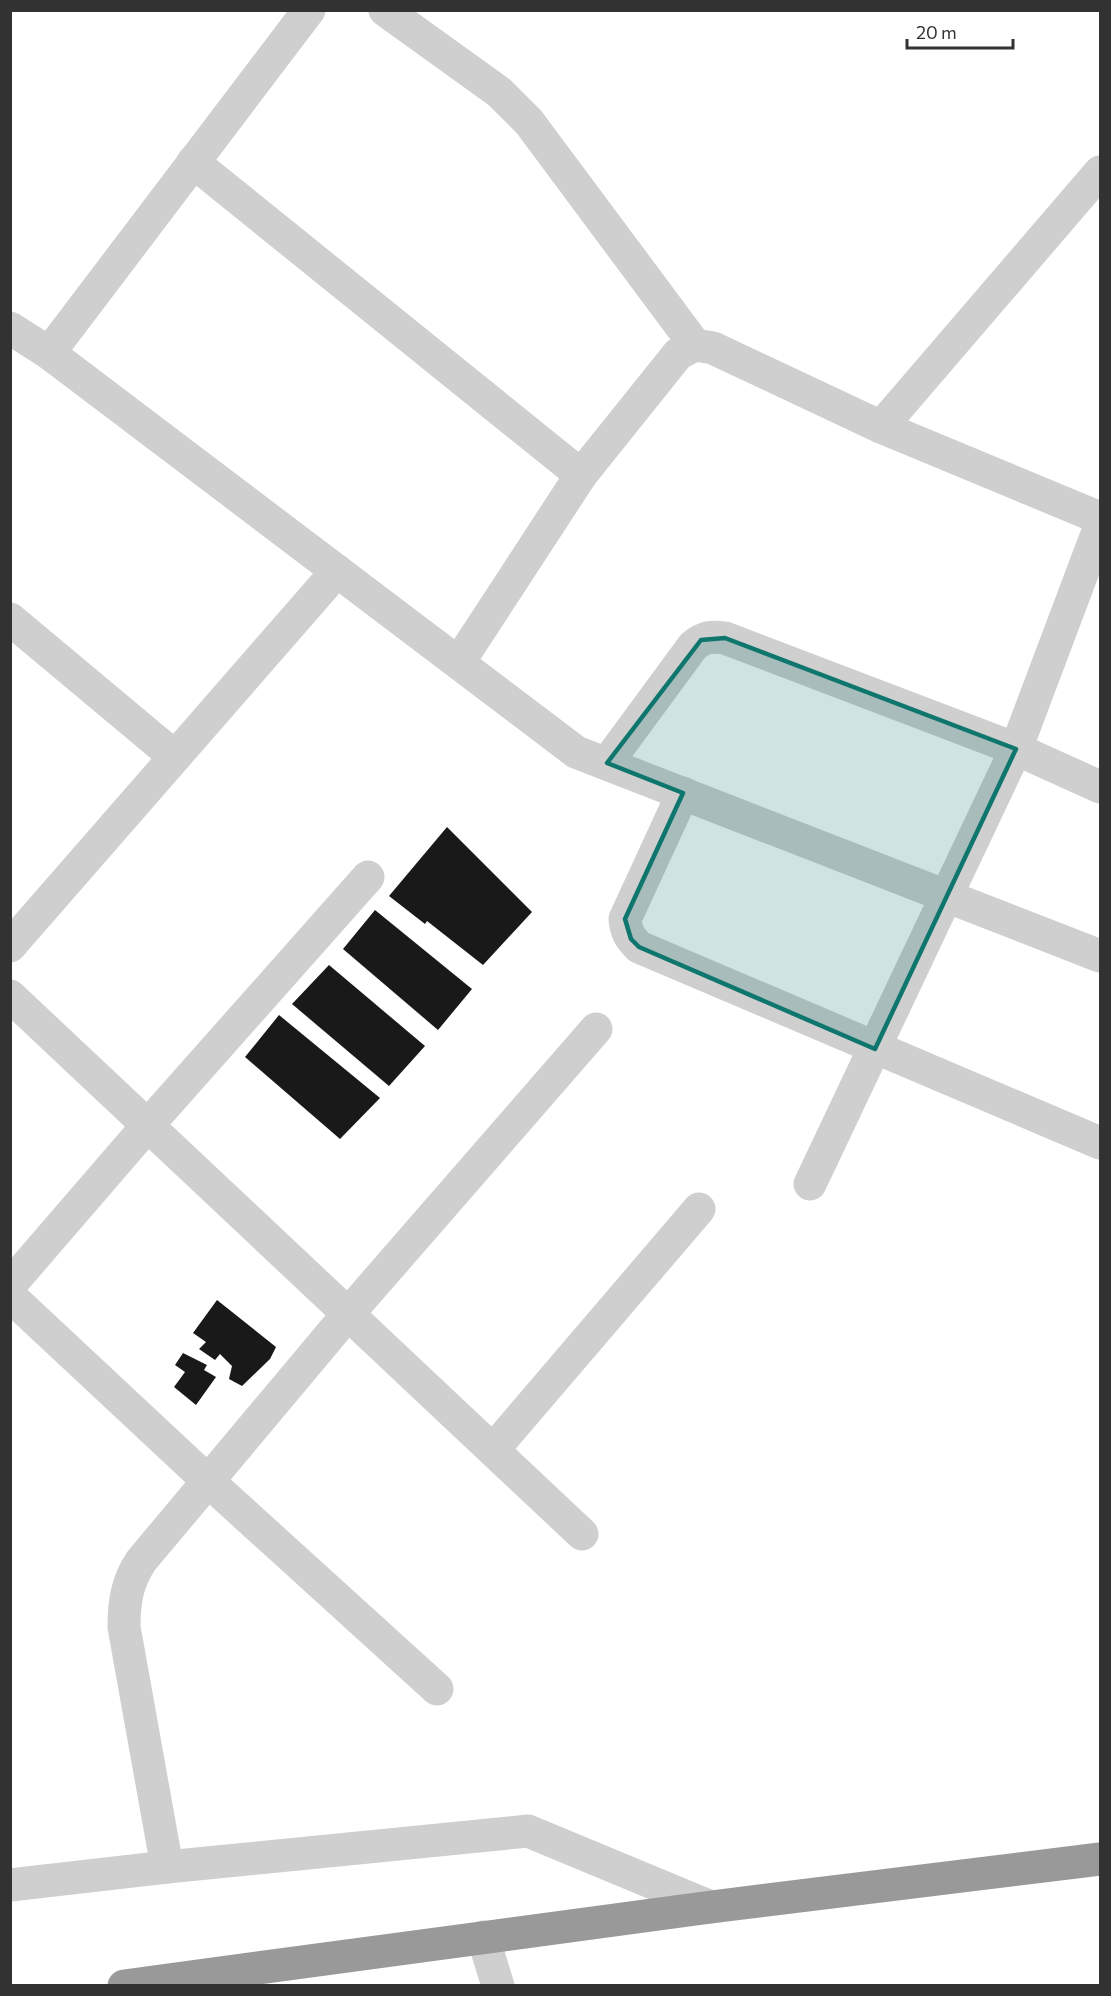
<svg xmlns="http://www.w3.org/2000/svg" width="1111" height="1996" font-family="Commissioner,sans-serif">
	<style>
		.building { fill: #191919 }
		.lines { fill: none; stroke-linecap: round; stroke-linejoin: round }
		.minor { stroke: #cfcfcf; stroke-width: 33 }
		.highway { stroke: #999; stroke-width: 33 }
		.marked { fill: #0f766e; fill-opacity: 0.2; stroke: #0f766e; stroke-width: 4.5; stroke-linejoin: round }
	</style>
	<rect width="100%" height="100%" fill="#fff"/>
	<g class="building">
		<polygon points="447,827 532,912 483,965 427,921 425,924 389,896"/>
		<polygon points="375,910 472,989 438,1030 343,949"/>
		<polygon points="329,965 425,1046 389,1086 292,1004"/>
		<polygon points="279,1015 380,1098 340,1139 245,1057"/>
		<polygon points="217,1300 276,1347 270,1359 242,1386 229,1379 232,1366 220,1354 215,1360 199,1349 206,1342 193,1333"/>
		<polygon points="183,1353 207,1365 204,1370 216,1377 196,1405 174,1387 185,1372 175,1365"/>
	</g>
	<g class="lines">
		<g class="minor">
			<polyline points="385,10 499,92 529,122 695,345"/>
			<polyline points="193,162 581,475"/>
			<polyline points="10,328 49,353 576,752 1100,956"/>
			<polyline points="49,353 309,10"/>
			<polyline points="881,427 1100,172"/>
			<polyline points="10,619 175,757"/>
			<polyline points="459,662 581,475 678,354 695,345 713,348 881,427 1100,518"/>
			<path d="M 607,763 L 693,646 C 704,637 711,636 725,638 L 1016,749 L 1100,787"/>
			<path d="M 683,793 L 625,919 C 626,932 630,938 639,947 L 1100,1143"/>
			<polyline points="10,946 337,571"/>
			<polyline points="10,996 582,1534"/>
			<polyline points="810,1184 1016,749 1100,526"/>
			<polyline points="10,1285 148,1125 368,877"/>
			<polyline points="10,1296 208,1481 437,1689"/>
			<polyline points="493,1450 699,1209"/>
			<path d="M 167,1867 L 124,1627 C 124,1602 127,1582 141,1561 L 348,1314 L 596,1029"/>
			<polyline points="10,1885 167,1867 528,1831 711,1907"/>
			<polyline points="483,1937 498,1986"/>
		</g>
		<polyline class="highway" points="124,1986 711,1907 1100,1859"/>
	</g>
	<path class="marked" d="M 725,638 L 1016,749 L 875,1049 L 639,947 L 631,939 L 625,919 L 683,793 L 607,763 L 701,640 Z"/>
	<rect width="1111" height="1996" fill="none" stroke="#323232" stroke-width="24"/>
	<path d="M907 39v9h106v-9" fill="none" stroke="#323232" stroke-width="3"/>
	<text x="916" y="39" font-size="18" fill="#323232" stroke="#ffffff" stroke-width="4.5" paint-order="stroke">20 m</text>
</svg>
